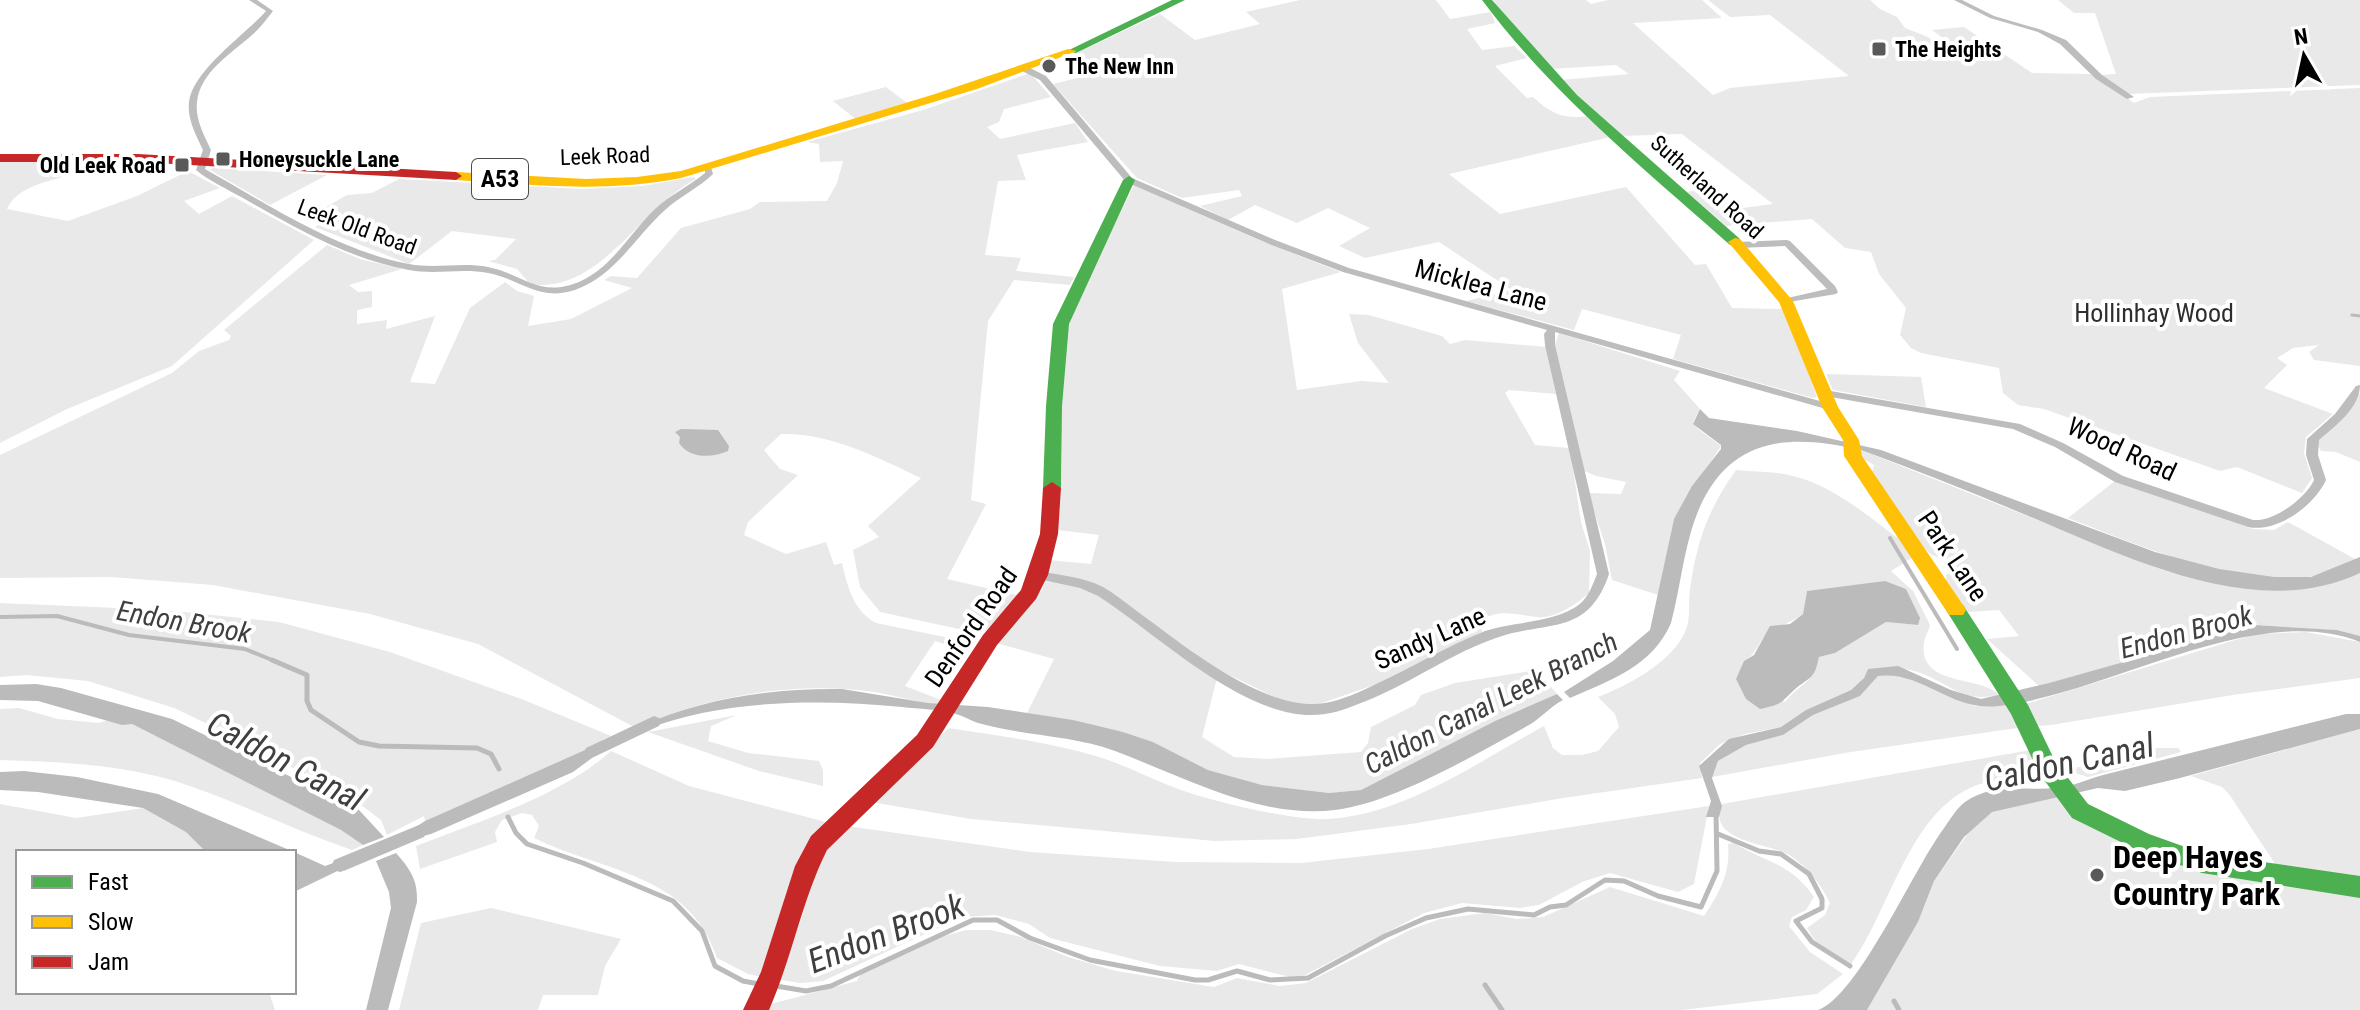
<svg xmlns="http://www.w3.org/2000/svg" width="2360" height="1010" font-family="'Roboto Condensed',sans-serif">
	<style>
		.green { fill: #e9e9e9; fill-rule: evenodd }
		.water { fill: #bbb }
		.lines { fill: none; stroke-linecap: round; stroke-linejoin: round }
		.stream-far2 { stroke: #bbb; stroke-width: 3 }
		.stream-far1 { stroke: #bbb; stroke-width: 4 }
		.stream { stroke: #bbb; stroke-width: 5 }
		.canal { fill: #bbb; fill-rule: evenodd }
		.street { fill: #bdbdbd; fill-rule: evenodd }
		.fast { fill: #4caf50; fill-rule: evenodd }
		.slow { fill: #ffc107; fill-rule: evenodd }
		.jam { fill: #c62828; fill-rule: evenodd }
		.poi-dot { fill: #595959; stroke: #fff; stroke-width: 3 }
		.labels { text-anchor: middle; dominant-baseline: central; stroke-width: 8; stroke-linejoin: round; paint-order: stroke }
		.far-poi-label { font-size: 22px; font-weight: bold; fill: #000; stroke: #fff; text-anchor: start }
		.far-street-label { font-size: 22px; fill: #000; stroke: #fff }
		.shield { fill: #fff; stroke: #4c4c4c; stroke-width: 2 }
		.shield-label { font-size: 24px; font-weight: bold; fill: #000 }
		.street-label { font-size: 26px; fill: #000; stroke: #fff }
		.park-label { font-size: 26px; fill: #2e2e2e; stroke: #fff }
		.water-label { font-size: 28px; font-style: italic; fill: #3f3f3f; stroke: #fff }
		.near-poi-label { font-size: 32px; font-weight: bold; fill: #000; stroke: #fff; text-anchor: start }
		.near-water-label { font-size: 34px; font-style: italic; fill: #3f3f3f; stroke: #fff }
	</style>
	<rect width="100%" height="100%" fill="#fff"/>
	<g class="green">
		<path d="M 1300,0 L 1436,0 L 1450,19 L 1491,12 L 1495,23 L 1467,29 L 1482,50 L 1514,46 L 1527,58 L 1495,66 L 1527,98 L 1533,97 C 1550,113 1564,120 1588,116 L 1611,137 L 1449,174 L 1500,214 L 1626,187 L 1695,265 L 1706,264 L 1732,308 L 1785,309 L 1817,397 L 1813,398 L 1673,359 L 1681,335 L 1582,309 L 1574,330 L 1466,301 L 1512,290 L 1439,242 L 1365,258 L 1339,246 L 1370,228 L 1328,208 L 1297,223 L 1255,205 L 1228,220 L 1200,206 L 1242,196 L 1239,190 L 1182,198 L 1137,178 L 1053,84 L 1085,76 L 1079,61 L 1070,56 L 1160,14 L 1195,40 L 1260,24 L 1246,12 Z"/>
		<polygon points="1493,0 1586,0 1591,4 1608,0 1702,0 1722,18 1633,23 1713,95 1730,88 1849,76 1770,15 1730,17 1708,0 1870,0 1880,9 1897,17 1905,28 1928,37 1939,46 1951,44 1932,30 1964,27 2032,73 2093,74 2134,103 2150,97 2360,88 2360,366 2314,360 2309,352 2319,345 2293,348 2277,358 2287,365 2264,388 2333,414 2306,437 2304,453 2312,478 2302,493 2237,467 2220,471 2044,409 2018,405 2003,393 1999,368 1921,353 1911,348 1900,335 1906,308 1879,274 1871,252 1845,248 1812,219 1726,226 1687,192 1710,188 1735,209 1773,204 1682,134 1620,136 1561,80 1629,74 1616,65 1550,69 1512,27"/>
		<polygon points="2058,0 2360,0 2360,85 2128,94 2100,75 2116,74 2095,13 2074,13"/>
		<path d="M 1030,73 L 1051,97 L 1004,109 L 999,122 L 987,127 L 1000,139 L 1075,123 L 1088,142 L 1017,155 L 1026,180 L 998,181 L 985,255 L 1021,258 L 1016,271 L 1074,277 L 1070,285 L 1014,280 L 988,321 L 971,500 L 986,504 L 947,579 L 1021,596 L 982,634 L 880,612 L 860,587 L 853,550 L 879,537 L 868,526 L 921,478 C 876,457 831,433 781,434 L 764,450 L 780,469 L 798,475 L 748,522 L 744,535 L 786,554 L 826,542 L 834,565 L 842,563 C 848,588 853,610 876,623 L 974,643 L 969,652 L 935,641 L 905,686 L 941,700 L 939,705 C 915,702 891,694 867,691 C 791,682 708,696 639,727 L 632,726 L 478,644 L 370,614 L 213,585 L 111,577 L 0,578 L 0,455 L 172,373 L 199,351 L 229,340 L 231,336 L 224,330 L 327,245 L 360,259 L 402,269 L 349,285 L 358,292 L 372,291 L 372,307 L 357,310 L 357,324 L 387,320 L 386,329 L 435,316 L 410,382 L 435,384 L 470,308 L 505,282 L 517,291 L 534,296 L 528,326 L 571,319 L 632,288 L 604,280 L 611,276 L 637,278 L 681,228 L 750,209 L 760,202 L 827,201 L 837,183 L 843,161 L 820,162 L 819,144 L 807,142 L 923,110 Z"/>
		<polygon points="886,87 911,106 857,120 833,101"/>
		<path d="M 98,161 C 74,182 21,177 7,209 L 68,221 L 137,196 L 188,171 L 220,188 L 184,201 L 199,214 L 232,196 L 314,240 L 172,366 L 67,409 L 0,443 L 0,162 Z"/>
		<polygon points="213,168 327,175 270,205 210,170"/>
		<path d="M 693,177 L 696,179 C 640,208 599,295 530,284 L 517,269 L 488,261 L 495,260 L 516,239 L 452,231 L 409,264 L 315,227 L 329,219 L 319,211 L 347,195 L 372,193 L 399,179 L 582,189 L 643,186 Z"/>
		<path d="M 1134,185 L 1261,241 L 1341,272 L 1282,289 L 1297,390 L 1361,381 L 1389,383 L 1358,343 L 1349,314 L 1369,315 L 1442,336 L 1450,344 L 1465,340 L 1547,347 L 1556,394 L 1509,390 L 1505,393 L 1535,445 L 1570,448 L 1581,522 L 1590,551 L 1589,593 C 1576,604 1556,619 1537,617 C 1515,615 1502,608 1481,620 L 1482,632 L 1377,684 L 1316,705 L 1287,703 L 1217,669 L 1132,609 L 1048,575 L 1048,560 L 1091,564 L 1099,535 L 1057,530 C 1069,457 1052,381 1073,308 Z"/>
		<polygon points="1559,333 1680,371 1674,380 1700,409 1693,422 1698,429 1721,446 1674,519 1658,595 1612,580 1605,544 1588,493 1621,494 1626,482 1596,476 1582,470 1554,348"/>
		<polygon points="1826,374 1921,377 1926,407 1833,390"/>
		<polygon points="2360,393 2360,462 2336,452 2321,451 2316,441 2342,418"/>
		<path d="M 1861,450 L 2163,570 C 2226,588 2298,602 2360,573 L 2360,636 L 2337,630 L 2255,625 L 2039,686 L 1987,639 L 2019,636 L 1999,610 L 1968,612 L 1946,583 L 1946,575 L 1955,570 L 1952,562 L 1932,555 L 1925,549 L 1869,471 L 1873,470 L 1874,465 L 1860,457 Z"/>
		<path d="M 1736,470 C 1755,472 1775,471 1793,476 C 1831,485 1866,514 1896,537 L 1903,537 L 1912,558 L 1891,571 L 1913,591 L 1930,625 C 1929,631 1925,636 1924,642 C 1917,688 1982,675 1999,695 C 1960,704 1947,680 1914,671 C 1900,667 1882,670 1868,669 L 1864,678 L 1851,690 L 1806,710 L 1781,727 L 1745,734 L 1720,744 L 1700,763 L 1702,778 L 1563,798 L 1411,824 L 1297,839 L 1215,841 L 971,819 L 871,802 L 949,728 C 999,736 1050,742 1099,757 C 1128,766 1155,781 1184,791 C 1215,802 1295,821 1327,819 C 1402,816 1480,761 1544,726 L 1553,748 L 1562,755 L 1582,755 L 1598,751 L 1619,727 L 1615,714 L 1598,697 C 1627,686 1671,663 1685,632 C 1691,621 1688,602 1690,589 C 1697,541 1708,509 1736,470 ZM 1844,588 L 1918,625 L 1886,622 L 1835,653 L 1819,657 C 1814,684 1800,683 1785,702 L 1744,661 C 1756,654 1756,647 1764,637 C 1769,631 1794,621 1803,614 L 1807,591 Z"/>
		<path d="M 2115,481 L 2253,529 L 2274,530 L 2288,522 L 2355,559 C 2342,565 2328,573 2314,576 C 2242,590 2135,544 2068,518 Z"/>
		<polygon points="1045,581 1082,588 1099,596 1217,678 1202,737 1234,757 1268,759 1361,752 1368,743 1371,727 1415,705 1421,695 1455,683 1537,670 1557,694 1495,721 1361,790 1329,793 1262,785 1208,770 1153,742 1123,732 1027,713 1054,659 996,643 1042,590"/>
		<polygon points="0,603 164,610 279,622 390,652 524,700 611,736 602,740 603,742 425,821 424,816 387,835 381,820 357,802 241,740 174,708 88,681 27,675 0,677"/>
		<polygon points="2306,632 2360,642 2360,678 2233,695 2051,725 2036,726 2022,705 2235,640 2258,634"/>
		<polygon points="1902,674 1975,706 2011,704 2024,727 1851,752 1712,777 1718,761 1746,745 1783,735 1813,715 1860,696 1878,676"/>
		<path d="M 19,708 L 58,719 L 99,723 L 110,719 L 132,724 L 341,830 L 363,845 L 352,850 C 292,830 235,800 175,781 C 117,764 60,762 0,760 L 0,709 Z"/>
		<polygon points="737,715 711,726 708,741 748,753 819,761 823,770 823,786 759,771 648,732"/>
		<polygon points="2360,729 2360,1010 1867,1010 1918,922 1934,881 1974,825 1992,812 2061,795 2203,866 2279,870 2229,794 2222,787 2191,776"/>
		<polygon points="2152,748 2178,748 2181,752 2088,777 2065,770 2132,756"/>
		<path d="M 2031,750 L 2032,760 L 2026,765 L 2033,774 L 2041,774 L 2049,783 C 2033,782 2015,778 2000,780 C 1913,788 1894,906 1851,964 L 1817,944 L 1807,928 L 1825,915 L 1830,903 C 1820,883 1809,869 1791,856 C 1772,843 1705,843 1722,804 Z"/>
		<path d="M 611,751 L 689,786 L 830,823 L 766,978 L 748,974 L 717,958 C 689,873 603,872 534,838 L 539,826 L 532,815 L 522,813 L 502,820 L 495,832 L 497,842 L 420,869 L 416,846 C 480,821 561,796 611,751 Z"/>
		<polygon points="0,804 76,818 143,808 187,832 206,852 18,852 18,992 269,992 275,1010 0,1010"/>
		<polygon points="1709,806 1694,884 1678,892 1610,873 1582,882 1539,905 1520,908 1462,903 1424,913 1305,975 1290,977 1239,964 1217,971 1160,966 1050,938 1029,924 995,915 962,917 823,981 800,983 777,979 802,917 813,873 826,847 847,826 1030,852 1175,862 1301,863 1428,849"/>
		<path d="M 1734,843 C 1766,863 1790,862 1814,897 L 1806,910 L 1792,917 L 1789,926 L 1810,952 L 1843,974 L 1817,994 L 1682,1010 L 768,1010 L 771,1004 L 857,981 L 860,975 L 874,966 L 937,938 L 966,930 L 990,930 L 1021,937 L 1068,957 L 1116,971 L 1214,987 L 1237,978 L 1280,986 L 1306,983 L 1412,929 L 1440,919 L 1485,913 L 1517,919 L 1543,917 L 1610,887 L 1704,916 C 1719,894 1731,872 1728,844 Z"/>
		<polygon points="491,908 621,939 605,966 598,995 543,995 538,1010 399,1010 421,923"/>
	</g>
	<g class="water">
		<path d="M 1700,409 L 1709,418 L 1797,431 L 1881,450 L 2155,552 L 2219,569 L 2274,577 L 2311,577 L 2360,557 L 2360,573 C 2255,623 2123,555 2026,515 C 1971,492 1916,470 1861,450 C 1792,434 1731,435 1699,509 C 1684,544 1681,586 1671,623 C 1652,667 1610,680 1570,698 L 1564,692 L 1613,661 L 1650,630 L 1674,519 L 1692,486 L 1721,449 L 1721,445 L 1693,424 Z"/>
		<path d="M 681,429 L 718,430 L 729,446 L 728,451 C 712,458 690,459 679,443 L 680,437 L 675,432 Z"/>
		<path d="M 1885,581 L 1906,589 L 1920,618 L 1918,625 L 1886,622 L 1835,653 L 1819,657 C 1814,682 1809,676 1793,691 C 1779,705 1780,704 1760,709 L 1746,699 L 1736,679 L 1744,661 L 1754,655 L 1770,626 L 1790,624 L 1803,614 L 1807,591 Z"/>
		<path d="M 2255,625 L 2337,630 L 2360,636 L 2360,642 C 2255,600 2108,694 1999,706 C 1951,712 1922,670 1878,676 L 1860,696 L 1813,715 L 1783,735 L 1746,745 L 1718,761 L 1712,778 L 1722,806 L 1719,817 L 1706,817 L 1711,801 L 1699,766 L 1729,739 L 1781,727 L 1806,710 L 1851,690 L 1864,678 L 1868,669 L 1898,666 L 1951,690 L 1981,699 L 2049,683 Z"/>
		<polygon points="36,684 61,688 172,719 359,810 384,837 363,845 341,830 132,724 122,725 38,701 0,700 0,685"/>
		<path d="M 842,689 L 928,703 L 988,707 L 1073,720 L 1123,732 L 1153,742 L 1208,770 L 1262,785 L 1329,793 L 1361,790 L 1495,721 L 1557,694 L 1563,700 C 1551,706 1541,718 1529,725 C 1476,754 1394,803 1335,810 C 1259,819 1184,777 1115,751 C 1072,735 1023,736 978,723 C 971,721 964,716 956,714 C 939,709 919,709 902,707 C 820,699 722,699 644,730 L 639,727 C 702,698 773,688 842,689 Z"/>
		<path d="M 2346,714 L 2360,714 L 2360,729 L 2180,778 L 2125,791 L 2098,788 L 1992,812 L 1964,837 L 1934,881 L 1918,922 L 1867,1010 L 1818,1010 C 1857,997 1914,869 1942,831 C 1949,821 1956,809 1965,802 C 1993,782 2026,791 2055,788 C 2073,787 2089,778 2107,774 Z"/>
		<polygon points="603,742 607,747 573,772 431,834 407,840 405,834 425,821"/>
		<polygon points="24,771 77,777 158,794 294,852 206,852 186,832 143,808 38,792 0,790 0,772"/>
		<polygon points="294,852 325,866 353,856 354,863 294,892"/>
		<path d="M 396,853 C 410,869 418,880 417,902 L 388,1010 L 366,1010 L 391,908 L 389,892 L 376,861 Z"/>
	</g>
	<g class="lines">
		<polyline class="stream-far2" points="2352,315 2360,316"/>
		<g class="stream-far1">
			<polyline points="1890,538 1957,649"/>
			<polyline points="0,617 57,616 129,635 245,649 277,662"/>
		</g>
		<g class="stream">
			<polyline points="272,660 307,675 307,701 311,710 359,742 379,746 477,748 491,754 499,769"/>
			<polyline points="508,817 516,833 527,844 583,863 673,901 702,931 715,966 743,981 759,984"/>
			<polyline points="1718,834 1759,851 1781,854 1809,874 1822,899 1822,908 1796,921 1812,942 1850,966"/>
			<polyline points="1485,985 1502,1010"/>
			<polyline points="776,986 806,991 831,986 973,920 997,920 1030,938 1090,960 1195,980 1208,980 1237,971 1270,980 1308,978 1385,936 1426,918 1468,909 1534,915 1550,907 1566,905 1605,880 1624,881 1658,896 1701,907 1717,871 1716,812"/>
			<polyline points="1894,1001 1899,1010"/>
		</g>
		<g class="canal">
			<polygon points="654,716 659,718 661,722 659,726 596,756 591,758 586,756 584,752 586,748"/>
			<polygon points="419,825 424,827 427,832 424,837 346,870 340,872 334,870 332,865 334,860"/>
		</g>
		<g class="street">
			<path d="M 249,0 L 257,0 L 273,11 C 267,19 260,28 252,35 C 232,53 200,72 197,102 C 195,119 204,135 211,150 L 205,169 C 269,205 335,250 409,264 C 435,269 462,262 488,267 C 526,275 540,299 581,281 C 613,266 630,233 655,209 C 670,195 689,186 705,173 L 705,167 L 711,167 L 713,174 C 699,188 680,196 665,210 C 634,238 616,275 575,290 C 538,302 521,279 488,273 C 462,268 435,275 409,270 C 349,259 295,228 243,198 C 227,189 209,181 196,170 L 203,150 C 196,135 187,119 189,102 C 193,70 244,36 266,11 Z"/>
			<polygon points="1954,0 1962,0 1994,16 2042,30 2066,40 2102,75 2134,97 2127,99 2096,79 2060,44 2038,32 1990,18"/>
			<path d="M 1022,67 L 1028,67 L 1046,76 L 1132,178 L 1275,240 L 1349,268 L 1834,405 L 1835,407 L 1830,410 L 1826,409 L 1555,332 L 1555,345 L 1609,574 C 1588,637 1547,620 1496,638 C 1452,653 1414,681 1371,699 C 1356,705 1340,712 1325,714 C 1250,726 1157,633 1098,596 L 1080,588 L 1033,578 L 1032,575 L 1033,572 L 1038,571 C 1059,575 1083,577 1103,587 C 1115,594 1126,603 1138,612 C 1184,645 1265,713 1325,703 C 1342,700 1360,692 1376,684 C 1413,667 1447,646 1485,631 C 1514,621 1561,623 1583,601 C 1590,593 1593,584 1597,574 L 1545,345 L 1544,334 L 1547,330 L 1343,272 L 1269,244 L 1126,182 L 1040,80 L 1022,71 Z"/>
			<polygon points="1787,240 1790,241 1835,286 1838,292 1836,294 1783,303 1783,299 1827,289 1785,246 1738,248 1733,245 1738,242"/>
			<path d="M 2360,385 C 2360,408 2335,426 2319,440 L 2318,455 L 2326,480 C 2314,506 2277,533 2248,527 L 2115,482 L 2055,447 L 2013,429 L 1825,396 L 1820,393 L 1825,390 L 2020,424 L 2063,443 L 2123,476 L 2253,520 C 2274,522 2306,498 2314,480 L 2306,455 L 2307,439 L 2335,414 L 2356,386 Z"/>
		</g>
		<g class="fast">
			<polygon points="1172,0 1185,0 1076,53 1067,51"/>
			<path d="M 1482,0 L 1492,0 L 1577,95 L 1740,239 L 1740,245 L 1730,245 C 1643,168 1552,94 1482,0 Z"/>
			<polygon points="1129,176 1135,180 1069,324 1062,406 1061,488 1052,494 1043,488 1046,406 1053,324 1123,180"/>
			<polygon points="1956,603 1963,605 2028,705 2055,761 2088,804 2149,834 2202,853 2360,876 2360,898 2202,873 2133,848 2072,818 2039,773 2011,714 1946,610 1949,605"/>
		</g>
		<g class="slow">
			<path d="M 1068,49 L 1077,51 L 977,89 L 681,178 C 607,193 531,185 456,180 L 450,176 L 456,172 L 586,179 L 637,177 L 681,171 L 935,94 Z"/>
			<polygon points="1735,238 1740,239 1793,301 1838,407 1859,440 1862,456 1963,605 1966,610 1963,615 1949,615 1844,456 1843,440 1822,407 1779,302 1728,242"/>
		</g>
		<g class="jam">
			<polygon points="0,154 138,154 456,172 462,176 456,180 138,162 0,162"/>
			<path d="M 1052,482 L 1061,488 L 1058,534 L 1048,575 L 1036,599 L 997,645 L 933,747 L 827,850 C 802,900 792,958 769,1010 L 743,1010 L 761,972 L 795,866 L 811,836 L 917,735 L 983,635 L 1021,590 L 1040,534 L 1043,488 Z"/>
		</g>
	</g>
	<g class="poi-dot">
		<rect x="1871" y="41" width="16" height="16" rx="4"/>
		<circle cx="1049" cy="66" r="8"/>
		<rect x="215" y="151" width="16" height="16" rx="4"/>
		<rect x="174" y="157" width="16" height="16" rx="4"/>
		<circle cx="2097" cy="875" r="8"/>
	</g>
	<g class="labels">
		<g class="far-poi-label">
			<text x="1895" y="49">The Heights</text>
			<text x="1065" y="66">The New Inn</text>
			<text x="239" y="159">Honeysuckle Lane</text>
			<text x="166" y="165" text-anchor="end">Old Leek Road</text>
		</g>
		<g class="far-street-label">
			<text transform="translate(605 156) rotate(-2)">Leek Road</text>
			<text transform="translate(1707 187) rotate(42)">Sutherland Road</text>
			<text transform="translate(357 227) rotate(20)">Leek Old Road</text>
		</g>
		<rect class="shield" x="472" y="159" width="56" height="40" rx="6"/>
		<g class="shield-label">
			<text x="500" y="179">A53</text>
		</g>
		<g class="street-label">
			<text transform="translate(1481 285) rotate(15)">Micklea Lane</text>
			<text transform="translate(2122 449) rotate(25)">Wood Road</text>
			<text transform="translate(1953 556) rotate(56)">Park Lane</text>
			<text transform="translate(971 627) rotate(-55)">Denford Road</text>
			<text transform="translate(1430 638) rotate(-24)">Sandy Lane</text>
		</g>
		<g class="park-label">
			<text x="2154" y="313">Hollinhay Wood</text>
		</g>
		<g class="water-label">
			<text transform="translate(184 622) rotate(10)">Endon Brook</text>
			<text transform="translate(2186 632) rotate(-15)">Endon Brook</text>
			<text transform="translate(1491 703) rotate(-27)">Caldon Canal Leek Branch</text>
		</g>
		<g class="near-poi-label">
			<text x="2113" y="857">Deep Hayes<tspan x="2113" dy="37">Country Park</tspan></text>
		</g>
		<g class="near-water-label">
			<text transform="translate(286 761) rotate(28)">Caldon Canal</text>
			<text transform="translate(2069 762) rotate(-12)">Caldon Canal</text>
			<text transform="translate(886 933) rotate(-21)">Endon Brook</text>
		</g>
	</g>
	<rect x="16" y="850" width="280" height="144" fill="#ffffff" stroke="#999999" stroke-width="2"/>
	<rect x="32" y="876" width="40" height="12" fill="#4caf50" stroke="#999999" stroke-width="2"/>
	<text x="88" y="890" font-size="24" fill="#000000">Fast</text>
	<rect x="32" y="916" width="40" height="12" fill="#ffc107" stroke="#999999" stroke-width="2"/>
	<text x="88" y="930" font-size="24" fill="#000000">Slow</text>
	<rect x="32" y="956" width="40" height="12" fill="#c62828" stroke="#999999" stroke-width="2"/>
	<text x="88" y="970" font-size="24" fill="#000000">Jam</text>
	<g transform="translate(2304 56) rotate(351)" stroke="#ffffff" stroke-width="6" paint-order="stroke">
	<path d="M0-6L14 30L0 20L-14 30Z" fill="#000000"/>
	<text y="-12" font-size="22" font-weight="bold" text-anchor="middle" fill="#000000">N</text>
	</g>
</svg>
